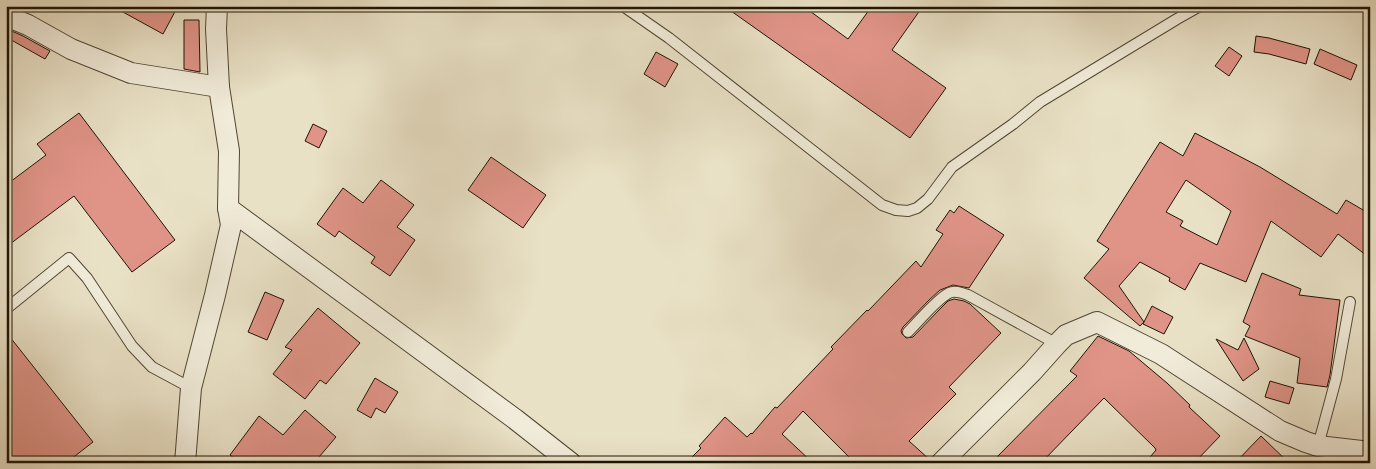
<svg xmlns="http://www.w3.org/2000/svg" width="1376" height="469" font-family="'IM FELL French Canon',serif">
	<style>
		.building { fill: #e09488; stroke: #1f1404; fill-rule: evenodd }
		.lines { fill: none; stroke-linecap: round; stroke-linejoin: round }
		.lane-casing { stroke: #524734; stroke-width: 12 }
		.street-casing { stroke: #524734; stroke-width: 22 }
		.lane { stroke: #f1ecda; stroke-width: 10 }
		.street { stroke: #f1ecda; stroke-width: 20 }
	</style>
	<rect width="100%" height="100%" fill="#e9e1c6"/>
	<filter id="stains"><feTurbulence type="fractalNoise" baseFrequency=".004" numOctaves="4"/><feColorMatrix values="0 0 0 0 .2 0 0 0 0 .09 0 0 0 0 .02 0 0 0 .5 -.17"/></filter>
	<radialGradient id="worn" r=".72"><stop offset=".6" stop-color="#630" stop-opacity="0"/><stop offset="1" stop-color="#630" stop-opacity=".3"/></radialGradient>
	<g class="building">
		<polygon points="112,6 178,6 163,34"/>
		<polygon points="724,6 803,6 848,39 872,6 923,6 892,50 946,88 910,138"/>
		<polygon points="184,20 199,20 200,72 184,69"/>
		<polygon points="7,29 23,36 50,51 45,59 6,37 6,30"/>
		<polygon points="1256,36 1269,38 1310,49 1306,64 1269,54 1254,52"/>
		<polygon points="1229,47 1242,56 1229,76 1215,66"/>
		<polygon points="1320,49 1357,65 1351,80 1314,64"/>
		<polygon points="656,52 678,64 665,87 644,74"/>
		<polygon points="79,113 175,240 132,272 74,196 6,247 6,185 46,155 37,144"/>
		<polygon points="313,124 327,131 319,148 305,141"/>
		<path d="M 1195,133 L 1260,167 L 1337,214 L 1346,200 L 1370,214 L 1370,258 L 1338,234 L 1321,257 L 1271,221 L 1246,282 L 1200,263 L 1185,290 L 1169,281 L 1170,278 L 1140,262 L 1119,286 L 1144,322 L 1140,326 L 1084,278 L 1109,249 L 1097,241 L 1160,142 L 1183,156 ZM 1186,180 L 1231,211 L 1217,245 L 1180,226 L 1183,221 L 1166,212 Z"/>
		<polygon points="491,157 546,195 523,228 468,190"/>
		<polygon points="381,180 414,205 397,227 415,240 390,276 371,263 375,257 339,231 335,237 317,224 343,188 363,203"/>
		<polygon points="959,206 1004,235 969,288 953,285 940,290 929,300 903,327 901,331 902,334 906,338 913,337 939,310 948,301 954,299 964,301 970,304 1001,333 949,387 956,394 909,441 930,460 929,463 855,463 803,411 782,434 813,463 686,463 701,448 699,446 725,417 747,437 751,433 752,434 775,407 777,408 833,349 831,347 867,310 868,311 916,261 921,267 943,234 936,230 950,210 954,213"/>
		<polygon points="1262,273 1301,289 1299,295 1340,300 1330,375 1327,387 1297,383 1300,358 1245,336 1250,326 1243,322"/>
		<polygon points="265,292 284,300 267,340 248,332"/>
		<polygon points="1152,306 1173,317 1164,334 1143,324"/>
		<polygon points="318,308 360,343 326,384 320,380 305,399 273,374 292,350 285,347"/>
		<polygon points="6,332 93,442 66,463 6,463"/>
		<polygon points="1098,336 1129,351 1167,383 1190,405 1189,407 1220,436 1194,463 1145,463 1156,450 1155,448 1104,398 1041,463 991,463 1077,376 1070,371"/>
		<polygon points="1244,338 1259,369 1243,381 1216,339 1238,350"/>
		<polygon points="375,378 398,392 385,413 376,408 371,418 357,410"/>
		<polygon points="1270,381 1294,388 1289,404 1265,397"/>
		<polygon points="305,410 336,437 314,463 240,463 230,455 259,416 283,435"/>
		<polygon points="1261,436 1289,463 1235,463"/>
	</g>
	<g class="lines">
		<defs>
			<g id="lane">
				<polyline points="623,6 669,38 882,205 896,210 908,211 917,208 928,199 952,167 1013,124 1040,102 1177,19 1200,6"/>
				<polyline points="6,309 69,258 87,278 132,346 152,367 191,388"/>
				<path d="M 908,332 C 918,322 938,298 949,293 C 955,290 962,293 968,295 L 1057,344"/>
				<polyline points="1318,446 1336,379 1350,302"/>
			</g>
			<g id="street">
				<polyline points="6,16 28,25 71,49 131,73 219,87"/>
				<polyline points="228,208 515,419 571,463"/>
				<polyline points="185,463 191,388 215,295 231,225 228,208 229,151 219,87 216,29 217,6"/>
				<polyline points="941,463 1032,372 1057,344 1066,335 1097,322 1161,354 1280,431 1306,442 1318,446 1370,452"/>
			</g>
		</defs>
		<use href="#lane" class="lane-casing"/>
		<use href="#street" class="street-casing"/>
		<use href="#lane" class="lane"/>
		<use href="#street" class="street"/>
	</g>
	<rect width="1376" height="469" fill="none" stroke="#e9e1c6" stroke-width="25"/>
	<rect x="8" y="8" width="1361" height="454" fill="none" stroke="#1f1404" stroke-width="2.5"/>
	<rect x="12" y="12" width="1351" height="444" fill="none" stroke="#1f1404"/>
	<rect width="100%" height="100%" filter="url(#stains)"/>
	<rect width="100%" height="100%" fill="url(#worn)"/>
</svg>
